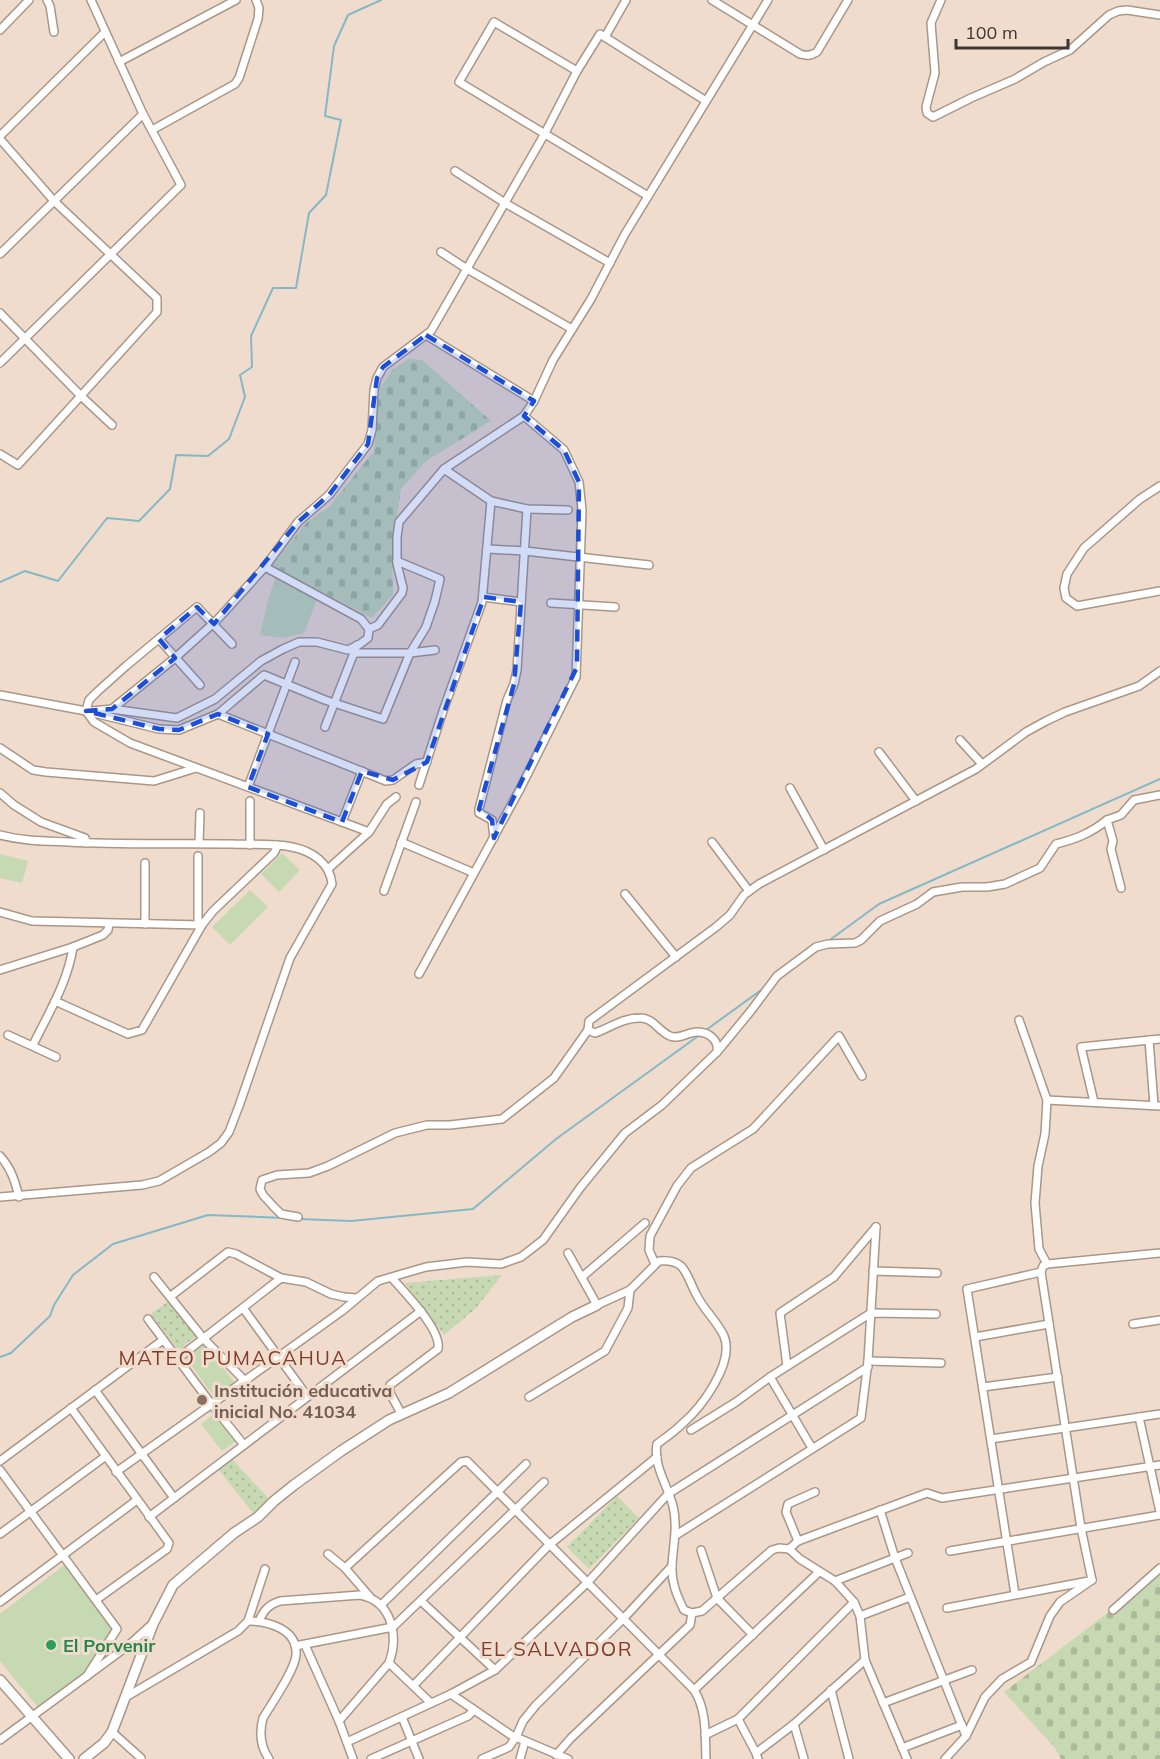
<svg xmlns="http://www.w3.org/2000/svg" width="1160" height="1759" font-family="Mulish,sans-serif">
	<style>
		.grass { fill: #c6d9b3 }
		.cemetery { fill: url(#cemetery-stones) }
		.park { fill: url(#park-dots) }
		.lines { fill: none; stroke-linecap: round; stroke-linejoin: round }
		.stream { stroke: #85b8c7; stroke-width: 2 }
		.street-casing { stroke: #a99788; stroke-width: 10 }
		.secondary-casing { stroke: #a99788; stroke-width: 12 }
		.street { stroke: #fff; stroke-width: 7 }
		.secondary { stroke: #fff; stroke-width: 9 }
		.marked { fill: #1d4ed8; fill-opacity: 0.2; stroke: #1d4ed8; stroke-width: 4.5; stroke-dasharray: 12 8; stroke-linejoin: round }
		.education-dot { fill: #8d6e63; stroke: #f0dccc; stroke-width: 2 }
		.leisure-dot { fill: #2e9e5b; stroke: #f0dccc; stroke-width: 2 }
		.labels { text-anchor: middle; dominant-baseline: central; stroke-width: 6; stroke-linejoin: round; paint-order: stroke }
		.education-label { font-size: 18px; font-weight: bold; fill: #785e54; stroke: #f0dccc; text-anchor: start }
		.leisure-label { font-size: 18px; font-weight: bold; fill: #27864d; stroke: #f0dccc; text-anchor: start }
		.neighbourhood-label { font-size: 20px; letter-spacing: 1.5px; fill: #813c2a; stroke: #f0dccc }
	</style>
	<defs>
		<pattern id="cemetery-stones" width="16" height="16" patternUnits="userSpaceOnUse" patternTransform="scale(1.5)"><rect width="16" height="16" fill="#c6d9b3"/><path d="M2 7V4a2 2 0 0 1 4 0v3zM10 15v-3a2 2 0 0 1 4 0v3z" fill="#abbb9a"/></pattern>
		<pattern id="park-dots" width="8" height="8" patternUnits="userSpaceOnUse" patternTransform="scale(1.5)"><rect width="8" height="8" fill="#c6d9b3"/><path d="M2 2h.1M6 6h.1" fill="none" stroke="#abbb9a" stroke-width="1.8" stroke-linecap="round"/></pattern>
	</defs>
	<rect width="100%" height="100%" fill="#f0dccc"/>
	<g class="grass">
		<polygon points="276,576 317,600 304,633 284,638 260,635 268,600"/>
		<polygon points="282,853 300,870 279,892 261,874"/>
		<polygon points="0,854 28,861 22,883 0,878"/>
		<polygon points="250,890 268,907 230,945 212,927"/>
		<polygon points="204,1343 235,1383 215,1398 185,1357"/>
		<polygon points="218,1411 239,1439 222,1451 201,1424"/>
		<polygon points="64,1565 113,1629 85,1673 38,1707 0,1661 0,1614"/>
	</g>
	<g class="cemetery">
		<polygon points="408,359 422,360 491,421 426,461 401,489 392,547 393,595 372,618 272,566 306,523 329,507 374,451 379,390 392,370"/>
		<polygon points="1160,1573 1160,1759 1061,1759 1055,1748 1004,1692"/>
	</g>
	<g class="park">
		<polygon points="502,1275 476,1308 444,1335 405,1283"/>
		<polygon points="170,1300 195,1334 195,1337 181,1348 177,1348 151,1314"/>
		<polygon points="231,1458 270,1500 254,1514 218,1469"/>
		<polygon points="617,1496 639,1518 589,1569 567,1547"/>
	</g>
	<g class="lines">
		<g class="stream">
			<polyline points="0,582 25,571 58,581 107,518 139,521 170,489 176,455 208,456 229,439 245,397 240,375 252,367 251,336 273,288 296,288 309,213 326,195 341,120 325,116 334,46 348,15 381,0"/>
			<polyline points="827,942 879,904 1160,779"/>
			<polyline points="706,1030 764,988"/>
			<polyline points="299,1219 351,1221 473,1209 556,1139 701,1034"/>
			<polyline points="0,1357 11,1353 50,1316 54,1305 73,1275 113,1244 208,1215 285,1218"/>
		</g>
		<defs>
			<g id="street">
				<polyline points="47,0 50,6 54,32"/>
				<path d="M 712,0 L 800,54 C 807,56 810,56 817,52 L 848,0"/>
				<polyline points="941,0 931,23 935,73 926,107 927,113 933,117 971,98 1015,79 1044,62 1070,50 1109,15 1118,11 1127,10 1160,15"/>
				<polyline points="0,30 29,0"/>
				<polyline points="605,37 626,0"/>
				<polyline points="119,62 236,0"/>
				<polyline points="577,71 494,22 459,82 648,196"/>
				<polyline points="152,130 235,84 239,78 258,19 259,8 256,0"/>
				<polyline points="0,136 105,32"/>
				<polyline points="0,139 54,201 157,298 157,312 18,465 0,454"/>
				<polyline points="455,171 505,203 610,263"/>
				<polyline points="441,252 467,269 572,329"/>
				<polyline points="0,254 143,114"/>
				<polyline points="0,313 81,396 112,425"/>
				<polyline points="426,335 534,401"/>
				<polyline points="0,363 181,185 143,114 91,0"/>
				<polyline points="444,469 491,501 527,509 568,510"/>
				<polyline points="1160,486 1140,499 1084,548 1067,574 1064,588 1066,598 1077,606 1160,591"/>
				<polyline points="488,549 525,551 649,565"/>
				<polyline points="483,597 521,602"/>
				<polyline points="551,603 615,607"/>
				<polyline points="369,629 378,625 402,593 403,588 397,564 397,537 399,522 444,469 524,416 534,401 553,360 591,299 625,234 768,0"/>
				<polyline points="159,639 200,685"/>
				<polyline points="354,653 410,653 435,650"/>
				<polyline points="0,695 86,711 159,729 179,730 218,714 386,781 393,780 416,764 427,762"/>
				<polyline points="112,709 175,658 217,620 265,567 298,522 329,495 368,444 372,430 374,390 377,378 383,367 431,331 544,135 577,71 600,34 706,101"/>
				<polyline points="86,711 94,722 130,743 369,832"/>
				<polyline points="86,711 89,700 97,692 126,666 197,607 232,644"/>
				<polyline points="91,711 112,709 177,718 215,699 261,661 283,649 299,642 317,642 348,650 360,644 368,638 369,629 361,619 265,567"/>
				<polyline points="218,714 264,675 325,700 383,719 410,653 426,627 435,601 440,579 397,561"/>
				<polyline points="325,727 357,645"/>
				<polyline points="960,740 982,764"/>
				<polyline points="0,748 33,770 46,772 154,781 196,768"/>
				<polyline points="879,752 916,801"/>
				<polyline points="419,785 443,711 482,602 491,501"/>
				<polyline points="248,787 295,662"/>
				<polyline points="790,788 824,850"/>
				<polyline points="0,793 14,805 41,822 85,838 87,843"/>
				<polyline points="250,801 250,845"/>
				<polyline points="342,822 362,771"/>
				<path d="M 0,835 C 23,841 45,841 68,842 C 123,845 178,843 233,844 C 252,845 273,843 292,847 C 312,851 330,863 332,884 L 290,958 L 239,1106 L 229,1132 L 221,1143 L 209,1152 L 159,1181 L 142,1185 L 0,1197"/>
				<polyline points="494,838 492,820 479,813 479,809 507,700 514,684 517,670 527,509"/>
				<polyline points="401,842 474,873"/>
				<polyline points="712,842 749,891"/>
				<polyline points="199,843 200,813"/>
				<polyline points="198,856 198,925"/>
				<polyline points="145,863 145,924"/>
				<polyline points="328,869 369,832 387,804 396,797"/>
				<polyline points="1121,888 1111,849 1113,841 1107,820 1121,815 1134,800 1160,795"/>
				<polyline points="384,891 416,802"/>
				<polyline points="625,894 676,957"/>
				<polyline points="0,912 32,921 202,925"/>
				<polyline points="0,970 73,947 103,935 108,930 109,924"/>
				<polyline points="419,974 520,789 576,677 582,510 579,482 564,450 524,416"/>
				<polyline points="55,1001 128,1034 142,1030 202,925 213,911 274,853 276,849 276,845"/>
				<polyline points="1019,1020 1047,1100 1045,1134 1038,1166 1035,1203 1039,1249 1047,1264"/>
				<polyline points="8,1035 56,1057"/>
				<polyline points="1149,1040 1154,1105"/>
				<path d="M 33,1045 C 48,1014 68,982 73,947"/>
				<path d="M 717,1052 L 750,1012 L 777,976 L 816,947 L 828,944 L 855,943 L 861,940 L 880,921 L 917,904 L 933,892 L 962,887 L 987,887 L 1005,884 L 1040,868 L 1056,844 C 1076,839 1091,833 1107,820"/>
				<polyline points="1047,1100 1160,1106"/>
				<polyline points="1094,1102 1081,1047 1160,1039"/>
				<path d="M 0,1156 C 11,1168 15,1181 19,1197"/>
				<polyline points="298,1217 281,1214 273,1206 263,1195 260,1189 262,1180 277,1175 309,1173 328,1166 395,1133 427,1125 450,1125 502,1119 554,1078 588,1030 589,1021 716,927 730,915 744,895 759,884 976,769 1026,732 1046,721 1065,712 1139,686 1160,671"/>
				<path d="M 568,1253 L 597,1305 L 630,1290 L 659,1261 C 686,1259 685,1273 696,1294 C 703,1309 717,1321 724,1336 C 735,1363 701,1408 682,1424 C 674,1432 665,1438 657,1444 C 653,1466 668,1486 673,1506 C 678,1527 673,1545 672,1566 C 671,1582 677,1596 684,1610 L 692,1613 L 702,1611 L 772,1550 L 779,1548 L 789,1549 L 800,1559 L 835,1581 L 854,1602 L 860,1616 L 865,1660 L 907,1759"/>
				<polyline points="655,1264 649,1250 650,1236 677,1186 691,1168 753,1129 839,1036 862,1076"/>
				<polyline points="873,1271 937,1273"/>
				<polyline points="1041,1272 1081,1528 1092,1580"/>
				<polyline points="154,1277 203,1338 245,1381"/>
				<polyline points="582,1277 645,1223"/>
				<path d="M 392,1278 C 404,1292 442,1330 438,1349 L 390,1385 L 390,1393 L 402,1415"/>
				<polyline points="171,1296 228,1252 236,1254 281,1278 306,1282 331,1294 344,1297 357,1298"/>
				<polyline points="243,1308 307,1396"/>
				<polyline points="148,1319 212,1405 244,1445"/>
				<polyline points="1133,1324 1160,1320"/>
				<polyline points="975,1337 1049,1324"/>
				<polyline points="177,1359 281,1278"/>
				<polyline points="868,1361 941,1363"/>
				<polyline points="787,1366 780,1313 834,1277 876,1227"/>
				<polyline points="770,1377 812,1448"/>
				<polyline points="983,1387 1058,1377"/>
				<polyline points="95,1390 174,1498"/>
				<polyline points="529,1397 605,1351 628,1308 630,1290"/>
				<polyline points="71,1408 169,1543 167,1549 96,1600"/>
				<polyline points="1139,1417 1160,1512"/>
				<polyline points="691,1430 736,1402 770,1377 871,1313 936,1314"/>
				<polyline points="991,1439 1160,1414"/>
				<polyline points="0,1461 163,1340"/>
				<polyline points="0,1470 117,1629 87,1676"/>
				<path d="M 116,1472 L 278,1357 L 342,1311 L 378,1281 L 426,1267 L 467,1262 L 501,1264 L 521,1257 L 543,1240 L 580,1188 L 625,1133 L 662,1105 L 717,1052 C 719,1040 709,1032 697,1032 C 688,1032 679,1040 670,1036 C 658,1031 653,1017 639,1018 C 622,1018 610,1028 595,1033 L 588,1030"/>
				<polyline points="880,1510 895,1558 966,1736"/>
				<polyline points="149,1517 421,1311"/>
				<polyline points="0,1534 106,1456"/>
				<polyline points="676,1535 861,1418 868,1361 876,1227"/>
				<polyline points="798,1541 786,1512 788,1504 815,1492"/>
				<polyline points="789,1549 798,1541 927,1493 942,1498 1160,1465"/>
				<polyline points="701,1550 717,1598 753,1635"/>
				<polyline points="950,1551 1160,1515"/>
				<polyline points="328,1554 345,1568 370,1597"/>
				<path d="M 345,1568 L 461,1462 L 467,1461 L 694,1690 C 707,1710 705,1736 706,1759"/>
				<polyline points="835,1581 908,1553"/>
				<polyline points="1015,1594 967,1289 1041,1272 1043,1266 1047,1264 1160,1253"/>
				<polyline points="421,1601 495,1670"/>
				<polyline points="0,1602 137,1500"/>
				<polyline points="381,1605 526,1464"/>
				<polyline points="947,1608 1089,1581"/>
				<polyline points="1113,1610 1160,1568"/>
				<polyline points="860,1616 910,1597"/>
				<path d="M 248,1621 C 268,1621 298,1629 296,1655 C 295,1670 272,1703 263,1718 C 259,1733 260,1746 269,1759"/>
				<path d="M 259,1621 C 264,1610 268,1605 280,1601 L 360,1595 C 392,1601 399,1636 389,1663 L 339,1721"/>
				<polyline points="305,1645 339,1721 353,1759"/>
				<polyline points="295,1646 393,1627 544,1482"/>
				<polyline points="389,1663 431,1703"/>
				<polyline points="414,1685 549,1545 657,1457"/>
				<polyline points="694,1690 819,1572"/>
				<polyline points="831,1690 849,1759"/>
				<polyline points="451,1694 511,1735 568,1759"/>
				<polyline points="126,1697 238,1631 248,1621 265,1569"/>
				<polyline points="883,1703 972,1670"/>
				<polyline points="402,1717 419,1759"/>
				<polyline points="738,1719 756,1753 758,1759"/>
				<polyline points="794,1724 804,1759"/>
				<polyline points="112,1732 141,1758"/>
				<polyline points="705,1735 738,1719 854,1602"/>
				<polyline points="0,1740 129,1645 151,1625"/>
				<polyline points="347,1742 451,1694 495,1670 587,1583 668,1494 868,1367"/>
				<polyline points="902,1748 962,1725"/>
				<polyline points="756,1753 794,1724 865,1660"/>
				<polyline points="556,1755 571,1738 690,1625 692,1613"/>
				<polyline points="371,1759 468,1716 474,1710"/>
				<polyline points="482,1759 509,1747 516,1737 523,1721 536,1705 624,1618 672,1566"/>
				<polyline points="520,1759 525,1741"/>
				<polyline points="945,1759 966,1736 985,1697 1002,1679 1031,1662 1050,1616 1060,1602 1092,1580"/>
			</g>
			<g id="secondary">
				<polyline points="0,1680 69,1759"/>
				<polyline points="84,1759 104,1743 112,1732 153,1624 173,1585 234,1533 258,1517 274,1501 294,1485 341,1451 389,1420 449,1393 572,1317 597,1305"/>
			</g>
		</defs>
		<use href="#street" class="street-casing"/>
		<use href="#secondary" class="secondary-casing"/>
		<use href="#street" class="street"/>
		<use href="#secondary" class="secondary"/>
	</g>
	<path class="marked" d="M 426,335 L 534,401 L 524,416 L 564,450 L 579,482 L 577,667 L 494,838 L 492,820 L 479,809 L 514,684 L 521,602 L 484,597 L 427,762 L 393,780 L 362,771 L 342,822 L 248,787 L 268,734 L 218,714 L 179,730 L 159,729 L 86,711 L 112,709 L 175,658 L 159,639 L 197,607 L 214,624 L 298,522 L 329,495 L 368,444 L 377,378 L 383,367 Z"/>
	<circle class="education-dot" cx="202" cy="1400" r="6"/>
	<circle class="leisure-dot" cx="51" cy="1645" r="6"/>
	<g class="labels">
		<g class="education-label">
			<text x="214" y="1390">Institución educativa<tspan x="214" dy="21">inicial No. 41034</tspan></text>
		</g>
		<g class="leisure-label">
			<text x="63" y="1645">El Porvenir</text>
		</g>
		<g class="neighbourhood-label">
			<text x="233" y="1357">MATEO PUMACAHUA</text>
			<text x="557" y="1648">EL SALVADOR</text>
		</g>
	</g>
	<path d="M956 39v9h112v-9" fill="none" stroke="#3e3630" stroke-width="3"/>
	<text x="965" y="39" font-size="18" fill="#3e3630" stroke="#f0dccc" stroke-width="4.5" paint-order="stroke">100 m</text>
</svg>
